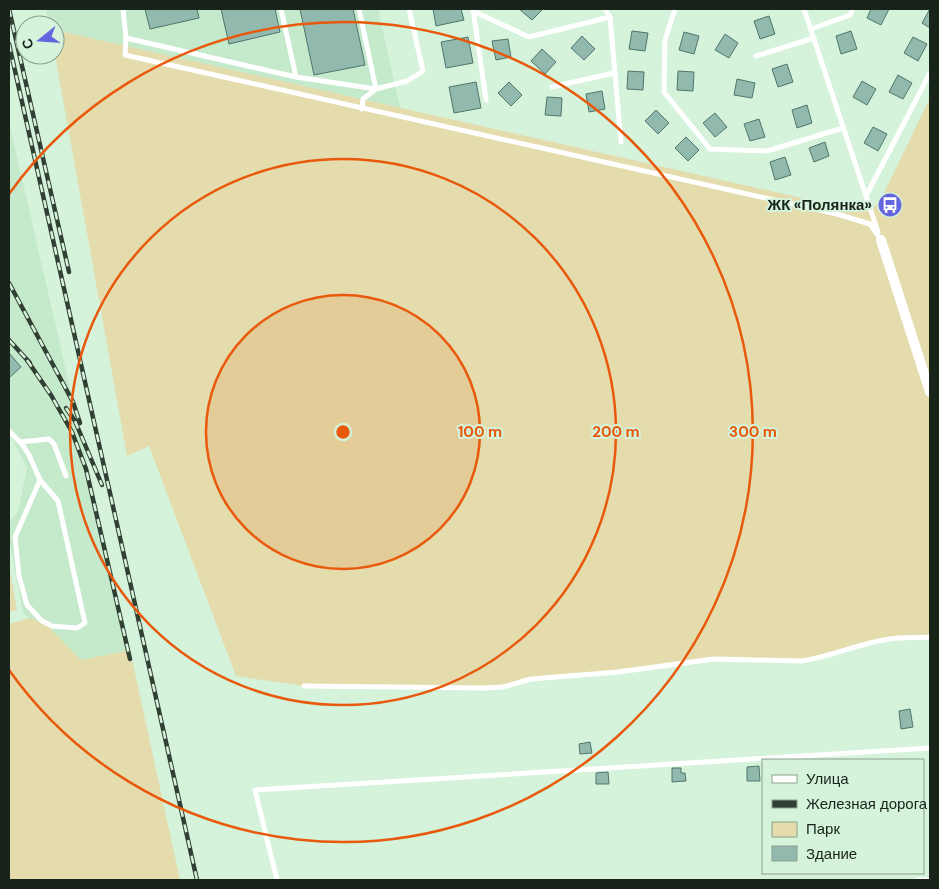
<svg xmlns="http://www.w3.org/2000/svg" width="939" height="889" font-family="'DM Sans',sans-serif">
	<style>
		.built { fill: #c4e9cb }
		.green { fill: #e4dcad }
		.building { fill: #91b9ae; stroke: #50766c }
		.lines { fill: none; stroke-linecap: round; stroke-linejoin: round }
		.lane { stroke: #fff; stroke-width: 5 }
		.street { stroke: #fff; stroke-width: 10 }
		.rail-casing { stroke: #323f34; stroke-width: 4.5 }
		.rail { stroke: #d4f3da; stroke-width: 2.5; stroke-dasharray: 8; stroke-linecap: butt }
		.ring { fill: none; stroke: #e8590c; stroke-width: 2.5 }
		.labels { text-anchor: middle; dominant-baseline: central; stroke-width: 4; stroke-linejoin: round; paint-order: stroke }
		.poi-label { font-size: 15px; font-weight: bold; fill: #18231a; stroke: #d4f3da; text-anchor: end }
		.centre { fill: #e8590c; stroke: #d4f3da; stroke-width: 2.5 }
		.ring-label { font-size: 15px; text-anchor: middle; font-weight: bold; fill: #e8590c; stroke: #d4f3da; stroke-width: 4; stroke-linejoin: round; paint-order: stroke }
	</style>
	<rect width="100%" height="100%" fill="#d4f3da"/>
	<g class="built">
		<polygon points="46,9 378,9 400,108 55,30 55,25 49,25"/>
		<polygon points="9,122 130,650 81,660 23,613 9,538 9,522 18,512 27,468 9,432"/>
	</g>
	<g class="green">
		<polygon points="55,30 855,210 871,211 882,197 930,98 930,637 885,639 815,659 714,659 531,679 503,687 304,686 236,676 149,446 127,456 55,55"/>
		<polygon points="9,566 17,610 9,612"/>
		<polygon points="30,618 48,626 81,660 130,650 180,880 9,880 9,624"/>
	</g>
	<g class="building">
		<polygon points="145,9 197,9 199,18 150,29"/>
		<polygon points="221,9 275,9 280,32 229,44"/>
		<polygon points="300,9 353,9 365,65 314,75"/>
		<polygon points="433,9 461,9 464,20 436,26"/>
		<polygon points="519,9 543,9 532,20"/>
		<polygon points="871,9 889,9 881,25 867,18"/>
		<polygon points="930,9 930,28 922,23"/>
		<polygon points="769,16 775,34 760,39 754,21"/>
		<polygon points="632,31 648,33 645,51 629,49"/>
		<polygon points="851,31 857,49 841,54 836,36"/>
		<polygon points="684,32 699,36 694,54 679,50"/>
		<polygon points="725,34 738,43 729,58 715,50"/>
		<polygon points="582,36 595,49 584,60 571,48"/>
		<polygon points="468,37 473,63 446,68 441,42"/>
		<polygon points="913,37 927,44 918,61 904,53"/>
		<polygon points="508,39 511,57 496,60 492,41"/>
		<polygon points="542,49 556,62 545,74 531,61"/>
		<polygon points="787,64 793,82 778,87 772,69"/>
		<polygon points="628,71 644,72 643,90 627,89"/>
		<polygon points="678,71 694,72 693,91 677,90"/>
		<polygon points="898,75 912,83 903,99 889,92"/>
		<polygon points="737,79 755,83 752,98 734,95"/>
		<polygon points="862,81 876,89 867,105 853,97"/>
		<polygon points="476,82 481,108 454,113 449,87"/>
		<polygon points="509,82 522,95 511,106 498,93"/>
		<polygon points="602,91 605,109 589,112 586,94"/>
		<polygon points="547,97 562,98 561,116 545,115"/>
		<polygon points="807,105 812,123 797,128 792,110"/>
		<polygon points="656,110 669,123 658,134 645,121"/>
		<polygon points="715,113 727,127 715,137 703,123"/>
		<polygon points="759,119 765,137 750,141 744,124"/>
		<polygon points="873,127 887,134 878,151 864,143"/>
		<polygon points="686,137 699,150 688,161 675,148"/>
		<polygon points="825,142 829,156 814,162 809,148"/>
		<polygon points="785,157 791,175 775,180 770,162"/>
		<polygon points="9,353 21,367 9,378"/>
		<polygon points="910,709 913,727 901,729 899,711"/>
		<polygon points="590,742 592,753 580,754 579,744"/>
		<polygon points="759,766 760,781 747,781 747,767"/>
		<polygon points="672,768 681,768 681,773 685,773 686,781 672,782"/>
		<polygon points="608,772 609,784 596,784 596,773"/>
	</g>
	<g class="lines">
		<g class="lane">
			<polyline points="123,9 126,38 125,55 837,214 870,224 881,240"/>
			<polyline points="281,9 296,77"/>
			<polyline points="473,9 486,100"/>
			<polyline points="605,9 610,17 621,142"/>
			<polyline points="675,9 665,40 664,92 710,149 767,151 843,128"/>
			<polyline points="804,9 878,232"/>
			<polyline points="473,11 529,37 610,17"/>
			<polyline points="811,29 850,15 853,9"/>
			<polyline points="126,38 296,77 376,89 359,9"/>
			<polyline points="756,56 814,38"/>
			<polyline points="552,87 614,73"/>
			<polyline points="362,109 363,99 376,89 407,81 423,71 409,9"/>
			<polyline points="866,196 930,73"/>
			<polyline points="9,431 22,444 29,455 40,480 58,501 85,623 77,628 52,626 42,621 27,605 19,576 15,537 40,480"/>
			<polyline points="20,442 49,439 54,444 66,476"/>
			<path d="M 304,686 L 484,688 L 503,687 L 531,679 L 618,672 L 714,659 L 801,661 C 829,657 855,645 884,640 C 899,637 915,638 930,637"/>
			<polyline points="277,880 255,790 930,748"/>
			<polyline points="918,880 930,880"/>
		</g>
		<polyline class="street" points="881,240 930,392"/>
		<defs>
			<g id="rail">
				<polyline points="9,9 69,272"/>
				<polyline points="9,44 197,880"/>
				<polyline points="9,283 73,402 80,423"/>
				<polyline points="9,340 30,363"/>
				<polyline points="27,360 51,395 72,432 86,469 130,659"/>
				<polyline points="66,408 75,421 102,485"/>
			</g>
		</defs>
		<use href="#rail" class="rail-casing"/>
		<use href="#rail" class="rail"/>
	</g>
	<circle cx="343" cy="432" r="137" fill="#e8590c" fill-opacity=".12"/>
	<g class="ring">
		<circle cx="343" cy="432" r="137"/>
		<circle cx="343" cy="432" r="273"/>
		<path d="M9 194A410 410 0 1 1 9 670"/>
	</g>
	<defs>
		<symbol id="bus-disc" viewBox="-11 -11 22 22"><circle r="9.5" fill="#6466df" stroke="#d4f3da"/><path d="M-5-6H5V4H4V6H2V4H-2V6H-4V4H-5ZM-3.5-4V0h7V-4ZM-3.5 1.2v1.5H-2V1.2ZM2 1.2v1.5H3.5V1.2Z" fill="#fff"/></symbol>
	</defs>
	<g fill-rule="evenodd">
		<use href="#bus-disc" x="876" y="191" width="28" height="28"/>
	</g>
	<g class="labels">
		<g class="poi-label">
			<text x="872" y="205">ЖК «Полянка»</text>
		</g>
	</g>
	<circle cx="343" cy="432" r="8" class="centre"/>
	<g class="ring-label">
		<text x="480" y="437">100 m</text>
		<text x="616" y="437">200 m</text>
		<text x="753" y="437">300 m</text>
	</g>
	<rect width="939" height="889" fill="none" stroke="#18231a" stroke-width="20"/>
	<rect x="762" y="759" width="162" height="115" fill="#d4f3da" stroke="#89a08d"/>
	<rect x="772" y="775" width="25" height="8" fill="#ffffff" stroke="#89a08d"/>
	<text x="806" y="784" font-size="15" fill="#18231a">Улица</text>
	<rect x="772" y="800" width="25" height="8" fill="#323f34" stroke="#89a08d"/>
	<text x="806" y="809" font-size="15" fill="#18231a">Железная дорога</text>
	<rect x="772" y="822" width="25" height="15" fill="#e4dcad" stroke="#89a08d"/>
	<text x="806" y="834" font-size="15" fill="#18231a">Парк</text>
	<rect x="772" y="846" width="25" height="15" fill="#91b9ae" stroke="#89a08d"/>
	<text x="806" y="859" font-size="15" fill="#18231a">Здание</text>
	<g transform="translate(40 40) rotate(253)"><circle r="24" fill="#d4f3da" stroke="#89a08d"/>
	<path d="M0-4L9 19L0 12L-9 19Z" fill="#6466df"/>
	<text y="-8" font-size="14" font-weight="bold" text-anchor="middle" fill="#18231a">С</text>
	</g>
</svg>
